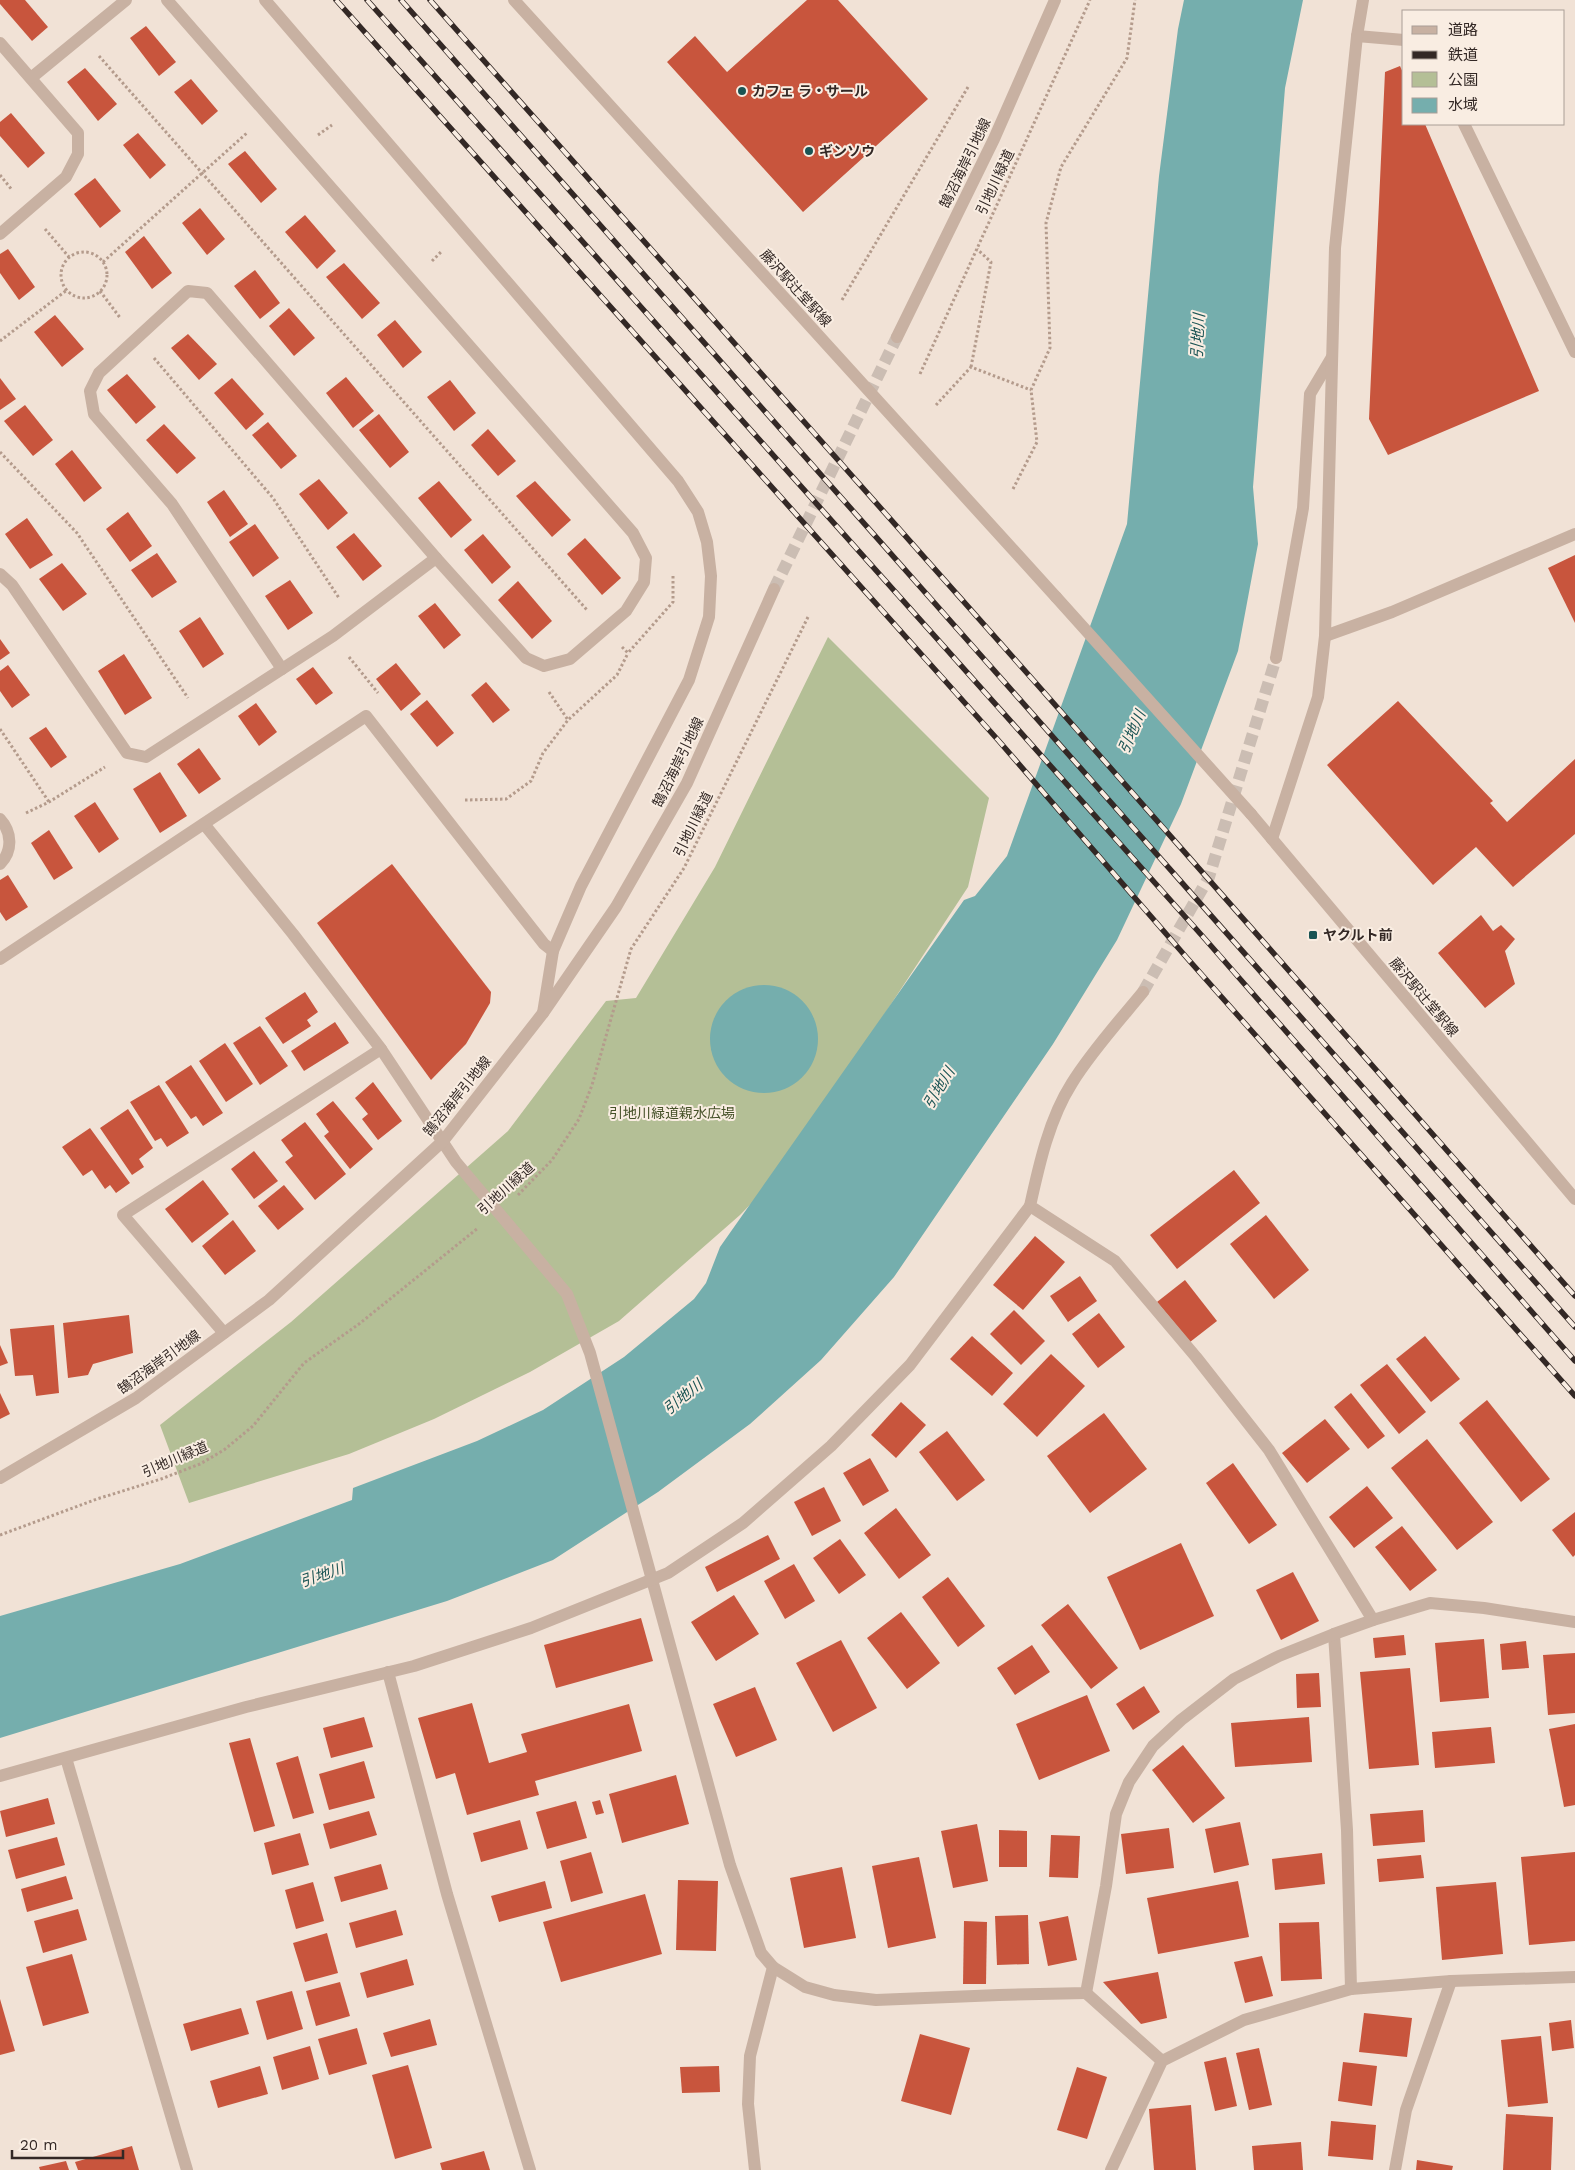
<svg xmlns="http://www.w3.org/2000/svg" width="1575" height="2170" font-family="'Work Sans','Noto Sans JP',sans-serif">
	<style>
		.green { fill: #b4bf96 }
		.water { fill: #75aead }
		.building { fill: #c8553d }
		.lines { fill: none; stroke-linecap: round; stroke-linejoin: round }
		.minor-tunnel { stroke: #cbbdb3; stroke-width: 12; stroke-dasharray: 12 6; stroke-linecap: butt }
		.path { stroke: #b49b8c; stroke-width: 3; stroke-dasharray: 2.5 2.5; stroke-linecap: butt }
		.minor { stroke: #c8b1a2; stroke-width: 12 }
		.rail-casing { stroke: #332825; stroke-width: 5.5 }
		.rail { stroke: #f9ede2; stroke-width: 4; stroke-dasharray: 11; stroke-linecap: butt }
		.minor-bridge { stroke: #c8b1a2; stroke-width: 12 }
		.poi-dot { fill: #1a5454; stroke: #f9ede2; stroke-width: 2 }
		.labels { text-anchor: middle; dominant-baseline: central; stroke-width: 4; stroke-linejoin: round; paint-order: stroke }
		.poi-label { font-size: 14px; font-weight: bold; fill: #332825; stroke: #f9ede2; text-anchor: start }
		.street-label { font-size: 14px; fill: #332825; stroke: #f9ede2 }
		.park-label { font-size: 14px; fill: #455128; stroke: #f9ede2 }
		.water-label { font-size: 15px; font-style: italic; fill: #1a5454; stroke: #f9ede2 }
	</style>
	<rect width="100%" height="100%" fill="#f1e2d6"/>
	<polygon class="green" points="828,637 989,798 968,887 778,1176 740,1215 619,1321 530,1372 434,1419 349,1454 189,1503 160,1425 291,1322 508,1131 606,1001 636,998 715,867"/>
	<g class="water">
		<polygon points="1184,0 1303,0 1285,88 1253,487 1258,544 1238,651 1181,804 1117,940 1053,1044 894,1277 821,1360 750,1424 658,1492 553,1560 447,1601 0,1738 0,1616 180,1564 352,1500 353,1488 477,1441 543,1410 624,1357 694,1299 706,1283 720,1247 964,900 975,896 1007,856 1127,524 1159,176 1178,29"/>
		<circle cx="764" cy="1039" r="54"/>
	</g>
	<g class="building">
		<polygon points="0,0 25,0 48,27 32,41 0,4"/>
		<polygon points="807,0 838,0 928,99 803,212 667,62 695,36 727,72"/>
		<polygon points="146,26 176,62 159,76 130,38"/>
		<polygon points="1400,66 1404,75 1404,124 1425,124 1539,391 1388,455 1369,419 1385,72"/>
		<polygon points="85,68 117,104 98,121 67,82"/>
		<polygon points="191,79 218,111 202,125 174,92"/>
		<polygon points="11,113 45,153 28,168 0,136 0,122"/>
		<polygon points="138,133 166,165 150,179 123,145"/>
		<polygon points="245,151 277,189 261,203 228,164"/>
		<polygon points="95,178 121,211 100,228 74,194"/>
		<polygon points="200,208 225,239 207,255 182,223"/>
		<polygon points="305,215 336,251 317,269 285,232"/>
		<polygon points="144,236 172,273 152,289 125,252"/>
		<polygon points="8,249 35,287 19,300 0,273 0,254"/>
		<polygon points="344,263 380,303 362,319 326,277"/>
		<polygon points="255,270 280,303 260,319 234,286"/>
		<polygon points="289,308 315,338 294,356 269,326"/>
		<polygon points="55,315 84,349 62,367 34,332"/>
		<polygon points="395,320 422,352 403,368 377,335"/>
		<polygon points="188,334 217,364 199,380 171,348"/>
		<polygon points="127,374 156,407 136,424 107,390"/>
		<polygon points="346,377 374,411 353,428 326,393"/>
		<polygon points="0,378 16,399 0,410"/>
		<polygon points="232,378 264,414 246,430 214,393"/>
		<polygon points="450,380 476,413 454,431 427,397"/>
		<polygon points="25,405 53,440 33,456 4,421"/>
		<polygon points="379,414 409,452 390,468 359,430"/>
		<polygon points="268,422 297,456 281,469 252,435"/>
		<polygon points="164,424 196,458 177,474 146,440"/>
		<polygon points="488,429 516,461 498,476 471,445"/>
		<polygon points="72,450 102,488 84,502 55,464"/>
		<polygon points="319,479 348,513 328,530 299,494"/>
		<polygon points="439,481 472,520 451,538 418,498"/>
		<polygon points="535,481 571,520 552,537 516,496"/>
		<polygon points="224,490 248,524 230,537 207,502"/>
		<polygon points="128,512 152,546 130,562 106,529"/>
		<polygon points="27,518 53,555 30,569 5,534"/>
		<polygon points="255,524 279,558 253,577 229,542"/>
		<polygon points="354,533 382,566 363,581 336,547"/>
		<polygon points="483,534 511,567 492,584 464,550"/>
		<polygon points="585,538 621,578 602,595 567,554"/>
		<polygon points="157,553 177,582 152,598 131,570"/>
		<polygon points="1575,555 1575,623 1548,568"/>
		<polygon points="62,563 87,594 63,611 39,579"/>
		<polygon points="290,580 313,613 288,630 265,596"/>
		<polygon points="518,581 552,621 532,639 498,600"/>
		<polygon points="435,603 461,635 444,649 418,616"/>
		<polygon points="200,617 224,654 203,668 179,631"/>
		<polygon points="0,639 10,653 0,660"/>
		<polygon points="124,654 152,698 125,715 98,671"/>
		<polygon points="396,663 421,694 401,711 376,679"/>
		<polygon points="8,665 30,695 12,708 0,691 0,671"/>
		<polygon points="313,667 333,693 316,705 296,679"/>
		<polygon points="486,682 510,710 493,723 471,695"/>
		<polygon points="427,700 454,733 437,747 410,714"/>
		<polygon points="1398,701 1493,801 1490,803 1507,822 1575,759 1575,834 1513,887 1476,847 1433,885 1327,765"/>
		<polygon points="256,703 277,732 259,746 238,716"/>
		<polygon points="46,727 67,757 51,768 29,738"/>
		<polygon points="199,748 221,779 199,794 177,764"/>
		<polygon points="160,772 187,816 160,833 133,789"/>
		<polygon points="95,802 119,839 99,853 74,816"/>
		<polygon points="49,830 73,868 54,880 31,843"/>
		<polygon points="392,864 491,992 490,1003 466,1044 431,1080 317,923"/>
		<polygon points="8,875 28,907 6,921 0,912 0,880"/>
		<polygon points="1481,915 1493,931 1501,925 1515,939 1505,951 1515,984 1485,1008 1438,953"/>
		<polygon points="305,992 318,1012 307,1020 311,1026 283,1044 265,1018"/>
		<polygon points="335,1022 349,1043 304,1071 291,1051"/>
		<polygon points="260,1026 288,1066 260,1085 233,1043"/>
		<polygon points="225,1043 253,1084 226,1102 199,1061"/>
		<polygon points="191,1065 223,1113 203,1126 196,1116 191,1119 165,1082"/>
		<polygon points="373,1082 402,1121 378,1140 362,1119 368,1114 355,1098"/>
		<polygon points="159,1085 189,1133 167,1147 161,1138 155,1141 130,1102"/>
		<polygon points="333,1101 373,1149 350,1169 324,1136 329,1132 316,1114"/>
		<polygon points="128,1109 153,1148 139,1159 144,1167 132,1175 100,1128"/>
		<polygon points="305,1122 346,1174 315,1200 285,1162 293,1156 281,1140"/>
		<polygon points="90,1128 130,1183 116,1193 110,1185 105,1189 92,1170 83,1176 62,1147"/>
		<polygon points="254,1151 278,1181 254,1199 231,1169"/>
		<polygon points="1234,1170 1260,1203 1177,1269 1150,1235"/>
		<polygon points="203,1180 229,1214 192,1243 165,1209"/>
		<polygon points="284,1185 304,1209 278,1230 258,1206"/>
		<polygon points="1266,1215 1309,1270 1274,1299 1230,1244"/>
		<polygon points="233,1220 256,1251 225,1275 202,1246"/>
		<polygon points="1035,1236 1065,1262 1023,1310 993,1285"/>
		<polygon points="1080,1276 1097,1301 1068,1322 1050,1296"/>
		<polygon points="1185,1280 1217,1321 1190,1342 1157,1302"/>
		<polygon points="1014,1310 1045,1341 1021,1365 990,1334"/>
		<polygon points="1099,1313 1125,1347 1098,1368 1072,1334"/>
		<polygon points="129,1315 133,1353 93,1364 88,1375 68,1378 63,1323"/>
		<polygon points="54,1325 59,1393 36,1396 33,1375 15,1376 10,1329"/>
		<polygon points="972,1336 1013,1373 992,1396 950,1359"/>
		<polygon points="1425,1336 1460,1379 1431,1402 1396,1359"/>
		<polygon points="0,1345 8,1363 0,1366"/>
		<polygon points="1051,1354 1085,1386 1037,1437 1003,1404"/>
		<polygon points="1387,1364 1426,1412 1399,1434 1360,1385"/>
		<polygon points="0,1393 10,1414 0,1419"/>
		<polygon points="1351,1393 1385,1436 1368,1449 1334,1407"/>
		<polygon points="1487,1400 1550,1479 1521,1502 1459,1423"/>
		<polygon points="901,1402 926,1425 896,1458 871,1435"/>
		<polygon points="1104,1413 1147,1469 1090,1513 1047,1456"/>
		<polygon points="1325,1419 1350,1449 1307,1483 1282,1453"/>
		<polygon points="947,1431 985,1480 957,1501 919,1452"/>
		<polygon points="1427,1439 1493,1522 1457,1550 1391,1468"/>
		<polygon points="870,1458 889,1491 863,1506 843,1473"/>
		<polygon points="1233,1463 1277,1525 1249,1544 1206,1483"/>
		<polygon points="1367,1486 1393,1518 1354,1548 1329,1517"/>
		<polygon points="824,1487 841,1521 812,1536 794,1502"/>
		<polygon points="896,1508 931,1555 899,1579 864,1533"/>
		<polygon points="1575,1512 1575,1555 1573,1557 1552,1530"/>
		<polygon points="1402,1526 1437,1570 1410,1591 1375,1547"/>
		<polygon points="768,1535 780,1559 717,1592 705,1567"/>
		<polygon points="840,1539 866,1575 839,1594 813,1558"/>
		<polygon points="1181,1543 1214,1616 1140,1650 1107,1577"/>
		<polygon points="794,1564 815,1601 785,1619 764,1581"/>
		<polygon points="1293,1572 1319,1621 1281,1640 1256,1590"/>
		<polygon points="948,1577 985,1626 958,1647 922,1597"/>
		<polygon points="734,1595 759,1634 716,1661 691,1622"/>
		<polygon points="1068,1604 1118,1668 1091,1689 1041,1625"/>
		<polygon points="901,1612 940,1663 907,1689 867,1638"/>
		<polygon points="641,1618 653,1661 556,1688 544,1645"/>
		<polygon points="1404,1635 1406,1655 1375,1658 1373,1638"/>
		<polygon points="1484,1639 1489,1698 1440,1702 1435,1643"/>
		<polygon points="841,1640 877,1708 833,1732 796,1663"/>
		<polygon points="1526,1641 1529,1668 1502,1670 1500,1644"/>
		<polygon points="1032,1645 1050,1672 1015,1695 997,1668"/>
		<polygon points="1575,1653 1575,1713 1548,1715 1543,1655"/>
		<polygon points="1410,1668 1419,1765 1369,1769 1360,1672"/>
		<polygon points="1319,1673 1321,1707 1297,1708 1296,1674"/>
		<polygon points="1144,1686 1160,1712 1133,1730 1116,1704"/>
		<polygon points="755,1687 777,1740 736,1757 713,1704"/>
		<polygon points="1087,1695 1110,1751 1039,1780 1016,1724"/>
		<polygon points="472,1703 489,1763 527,1752 521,1734 629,1704 642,1751 535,1781 539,1795 467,1815 455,1773 436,1779 418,1718"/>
		<polygon points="364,1717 373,1747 331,1758 323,1728"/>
		<polygon points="1309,1717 1312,1762 1235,1767 1231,1723"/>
		<polygon points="1575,1724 1575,1805 1564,1807 1549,1729"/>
		<polygon points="1491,1727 1495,1763 1435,1768 1432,1732"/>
		<polygon points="250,1738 275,1826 254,1832 229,1743"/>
		<polygon points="1183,1745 1225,1798 1193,1823 1152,1770"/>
		<polygon points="298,1756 314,1813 293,1819 276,1763"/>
		<polygon points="364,1761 375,1798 329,1810 319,1774"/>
		<polygon points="676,1775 689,1824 622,1843 609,1794"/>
		<polygon points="48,1798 55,1824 6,1837 0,1811"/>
		<polygon points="600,1800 604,1813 596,1815 592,1802"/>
		<polygon points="576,1801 587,1838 547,1849 536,1812"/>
		<polygon points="1423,1810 1425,1842 1373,1846 1370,1814"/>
		<polygon points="369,1811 377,1835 330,1849 323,1824"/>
		<polygon points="520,1820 528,1849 481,1862 473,1833"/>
		<polygon points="1240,1822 1249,1865 1214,1873 1205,1829"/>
		<polygon points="977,1824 988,1881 953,1888 941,1831"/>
		<polygon points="1169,1828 1174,1868 1126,1874 1121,1834"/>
		<polygon points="999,1830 1027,1831 1027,1867 999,1867"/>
		<polygon points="300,1833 309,1865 272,1875 264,1843"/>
		<polygon points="1051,1835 1080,1836 1078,1878 1049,1877"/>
		<polygon points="57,1837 65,1865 16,1879 8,1850"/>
		<polygon points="591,1852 603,1893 571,1902 560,1861"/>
		<polygon points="1575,1852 1575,1941 1529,1945 1521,1857"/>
		<polygon points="1322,1853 1325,1884 1275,1890 1272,1859"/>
		<polygon points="1421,1855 1424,1878 1379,1882 1377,1859"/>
		<polygon points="919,1857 936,1938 888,1948 872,1866"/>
		<polygon points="381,1864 388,1889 341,1902 334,1877"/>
		<polygon points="842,1867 856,1938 804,1948 790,1878"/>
		<polygon points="66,1876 73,1899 27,1912 21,1889"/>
		<polygon points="678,1880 718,1881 716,1951 676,1950"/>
		<polygon points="545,1881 552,1908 499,1922 491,1896"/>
		<polygon points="1238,1881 1249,1937 1158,1954 1147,1898"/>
		<polygon points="313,1882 324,1921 296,1929 285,1890"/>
		<polygon points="1496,1882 1503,1954 1442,1960 1436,1887"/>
		<polygon points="645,1894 662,1954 561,1982 543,1922"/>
		<polygon points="78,1909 87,1940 43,1953 34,1921"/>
		<polygon points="396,1910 403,1935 356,1948 349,1923"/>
		<polygon points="1028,1915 1029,1964 997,1965 995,1916"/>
		<polygon points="1068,1916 1077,1960 1048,1966 1039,1922"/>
		<polygon points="964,1921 987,1922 986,1984 963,1984"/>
		<polygon points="1319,1922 1322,1979 1281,1981 1279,1923"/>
		<polygon points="327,1933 338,1973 305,1982 293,1943"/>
		<polygon points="72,1954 89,2013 43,2026 26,1967"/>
		<polygon points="1262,1956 1273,1996 1245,2003 1234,1962"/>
		<polygon points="407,1959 414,1985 367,1998 360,1973"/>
		<polygon points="1158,1972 1167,2018 1141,2024 1103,1982"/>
		<polygon points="340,1982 350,2016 316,2026 306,1991"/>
		<polygon points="292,1991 303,2029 267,2040 256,2001"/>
		<polygon points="0,1999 15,2051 0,2055"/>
		<polygon points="241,2008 249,2034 191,2051 183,2024"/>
		<polygon points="1364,2013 1412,2018 1407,2057 1359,2052"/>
		<polygon points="430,2019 437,2045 391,2057 383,2033"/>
		<polygon points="1571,2020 1574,2048 1552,2051 1549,2023"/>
		<polygon points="357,2028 367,2064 329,2075 318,2039"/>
		<polygon points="920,2034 970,2048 951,2115 901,2101"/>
		<polygon points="1541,2036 1548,2103 1508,2107 1501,2040"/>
		<polygon points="310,2046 319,2079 282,2090 273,2057"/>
		<polygon points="1259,2048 1272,2105 1249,2110 1236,2053"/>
		<polygon points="1226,2057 1237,2106 1215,2111 1204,2062"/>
		<polygon points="1343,2062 1377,2066 1372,2106 1338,2101"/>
		<polygon points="408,2065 432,2148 395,2159 372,2075"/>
		<polygon points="260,2066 268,2094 218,2108 210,2081"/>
		<polygon points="719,2066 720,2092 682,2093 680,2067"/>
		<polygon points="1077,2067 1107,2077 1087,2139 1057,2130"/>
		<polygon points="1191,2105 1196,2170 1154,2170 1149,2109"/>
		<polygon points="1506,2114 1553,2117 1551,2170 1503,2170"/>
		<polygon points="1331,2121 1376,2125 1373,2160 1328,2156"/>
		<polygon points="1301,2142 1303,2170 1254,2170 1252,2146"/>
		<polygon points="132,2146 139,2170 78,2170 75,2162"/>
		<polygon points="484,2151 490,2170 442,2170 440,2163"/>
		<polygon points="1417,2160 1453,2166 1452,2170 1416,2170"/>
		<polygon points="66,2161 69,2170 40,2170 39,2167"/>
	</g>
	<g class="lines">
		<g class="minor-tunnel">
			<polyline points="774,589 897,337"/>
			<polyline points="1143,992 1209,877 1276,658"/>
		</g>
		<g class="path">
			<polyline points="99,56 587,610"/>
			<polyline points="318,135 332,125"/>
			<polyline points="0,175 12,190"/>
			<polyline points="45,229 69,257"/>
			<circle cx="84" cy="275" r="23"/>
			<polyline points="432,261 441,252"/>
			<polyline points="103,262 248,132"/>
			<polyline points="100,291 121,319"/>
			<polyline points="842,300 968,87"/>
			<polyline points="0,341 67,290"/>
			<polyline points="154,358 273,498 339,598"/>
			<polyline points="971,367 991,262 977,249"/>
			<polyline points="920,374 1090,0"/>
			<polyline points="936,405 971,367 1031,390"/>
			<polyline points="0,452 77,533 188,698"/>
			<polyline points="1013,489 1037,442 1031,390 1050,348 1046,223 1061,167 1127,58 1135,0"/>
			<polyline points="622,647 628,653 673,602 673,574"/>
			<polyline points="349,657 378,693"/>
			<polyline points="549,692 568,720"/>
			<polyline points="0,729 49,802"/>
			<polyline points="465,800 506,799 531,781 543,753 568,720 617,675 628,653"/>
			<polyline points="26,813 49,802 105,767"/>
			<polyline points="518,1195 552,1160 579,1119 592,1085 631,949 684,868 808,617"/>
			<polyline points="0,1535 97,1499 161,1479 200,1464 224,1450 253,1426 304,1363 359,1324 478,1228"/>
		</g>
		<g class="minor">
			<polyline points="265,0 678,481 698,512 707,542 711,576 709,617 689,680 581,886 553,951 543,1013"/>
			<polyline points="514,0 1056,597"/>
			<polyline points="1357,36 1404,40"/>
			<polyline points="0,43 78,133 78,154 66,177 0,234"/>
			<polyline points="31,78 126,0"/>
			<polyline points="1464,124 1575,352"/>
			<polyline points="897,337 994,139 1055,0"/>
			<polyline points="0,574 12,585 127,753 146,757 333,636 436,558 526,658 544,666 570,659 626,611 644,582 646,558 633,533 167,0"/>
			<polyline points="1325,636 1392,612 1575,534"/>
			<polyline points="1276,658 1303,508 1310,394 1332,357"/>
			<polyline points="282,669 172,504 94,414 90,391 99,373 188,291 207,293 436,558"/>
			<polyline points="1251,814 1575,1199"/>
			<path d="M 0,819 C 12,832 13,851 0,864"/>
			<polyline points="204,824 293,934 381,1049 456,1162 567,1294 590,1353 730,1865 761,1953 773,1967 750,2056 748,2104 755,2170"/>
			<polyline points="1272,839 1318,697 1325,636 1335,248 1357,36 1363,0"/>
			<polyline points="0,959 366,716 544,944 553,951"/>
			<path d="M 1143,992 C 1120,1020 1091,1052 1072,1083 C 1049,1119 1039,1165 1030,1206 L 1115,1261 L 1196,1357 L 1269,1450 L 1373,1620"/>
			<polyline points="224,1333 123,1215 381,1049"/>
			<polyline points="0,1478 136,1398 269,1300 443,1141 543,1013 616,907 687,783 774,589"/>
			<polyline points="1334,1634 1347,1830 1351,1989"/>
			<polyline points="388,1672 447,1894 530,2170"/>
			<polyline points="66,1758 187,2170"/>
			<polyline points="0,1776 246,1707 414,1666 531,1628 668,1573 743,1523 831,1446 910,1365 1030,1206"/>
			<polyline points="773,1967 805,1987 834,1995 876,2000 999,1995 1086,1993 1106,1886 1116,1814 1129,1782 1153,1746 1181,1720 1234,1679 1279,1656 1334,1634 1373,1620 1430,1603 1484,1608 1575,1622"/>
			<polyline points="1086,1993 1162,2061"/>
			<polyline points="1111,2170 1162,2061 1244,2020 1351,1989 1451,1981 1575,1977"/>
			<polyline points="1395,2170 1406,2110 1451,1981"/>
		</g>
		<defs>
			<g id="rail">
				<polyline points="336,0 998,740 1187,958 1575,1396"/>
				<polyline points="367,0 1205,939 1575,1361"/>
				<polyline points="401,0 1575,1327"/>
				<polyline points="430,0 1042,690 1575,1296"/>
			</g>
		</defs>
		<use href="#rail" class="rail-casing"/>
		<use href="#rail" class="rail"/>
		<polyline class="minor-bridge" points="1056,597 1251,814"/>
	</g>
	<g class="poi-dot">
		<circle cx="742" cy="91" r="5"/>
		<circle cx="809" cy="151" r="5"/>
		<rect x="1308" y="930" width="10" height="10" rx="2.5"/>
	</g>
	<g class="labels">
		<g class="poi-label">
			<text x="752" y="91">カフェ ラ・サール</text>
			<text x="819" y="151">ギンソウ</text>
			<text x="1323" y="935">ヤクルト前</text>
		</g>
		<g class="street-label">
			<text transform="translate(965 163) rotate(-64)">鵠沼海岸引地線</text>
			<text transform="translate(995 182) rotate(-65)">引地川緑道</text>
			<text transform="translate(796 288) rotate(48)">藤沢駅辻堂駅線</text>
			<text transform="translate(678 762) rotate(-64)">鵠沼海岸引地線</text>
			<text transform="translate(693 824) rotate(-64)">引地川緑道</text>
			<text transform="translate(1424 997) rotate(50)">藤沢駅辻堂駅線</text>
			<text transform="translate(457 1096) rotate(-51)">鵠沼海岸引地線</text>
			<text transform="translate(506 1188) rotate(-42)">引地川緑道</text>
			<text transform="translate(159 1362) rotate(-36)">鵠沼海岸引地線</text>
			<text transform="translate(175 1459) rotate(-23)">引地川緑道</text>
		</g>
		<g class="park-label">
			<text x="672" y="1113">引地川緑道親水広場</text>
		</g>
		<g class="water-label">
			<text transform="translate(1198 336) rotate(-87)">引地川</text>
			<text transform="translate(1132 732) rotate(-66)">引地川</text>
			<text transform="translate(939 1088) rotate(-59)">引地川</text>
			<text transform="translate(683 1397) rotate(-39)">引地川</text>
			<text transform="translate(322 1575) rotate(-19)">引地川</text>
		</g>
	</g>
	<rect x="1402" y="10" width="162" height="115" fill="#f9ede2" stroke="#aa9e96"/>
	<rect x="1412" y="26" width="25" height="8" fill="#c8b1a2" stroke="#aa9e96"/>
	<text x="1448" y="35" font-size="15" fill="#332825">道路</text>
	<rect x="1412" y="51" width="25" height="8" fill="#332825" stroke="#aa9e96"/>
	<text x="1448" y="60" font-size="15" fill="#332825">鉄道</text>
	<rect x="1412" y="72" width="25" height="15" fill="#b4bf96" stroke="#aa9e96"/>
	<text x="1448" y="85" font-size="15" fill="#332825">公園</text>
	<rect x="1412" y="98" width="25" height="15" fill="#75aead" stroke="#aa9e96"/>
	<text x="1448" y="110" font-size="15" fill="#332825">水域</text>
	<path d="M12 2150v8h111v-8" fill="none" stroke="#332825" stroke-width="2.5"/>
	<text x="20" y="2150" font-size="15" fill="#332825" stroke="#f9ede2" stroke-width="4" paint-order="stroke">20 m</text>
</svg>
